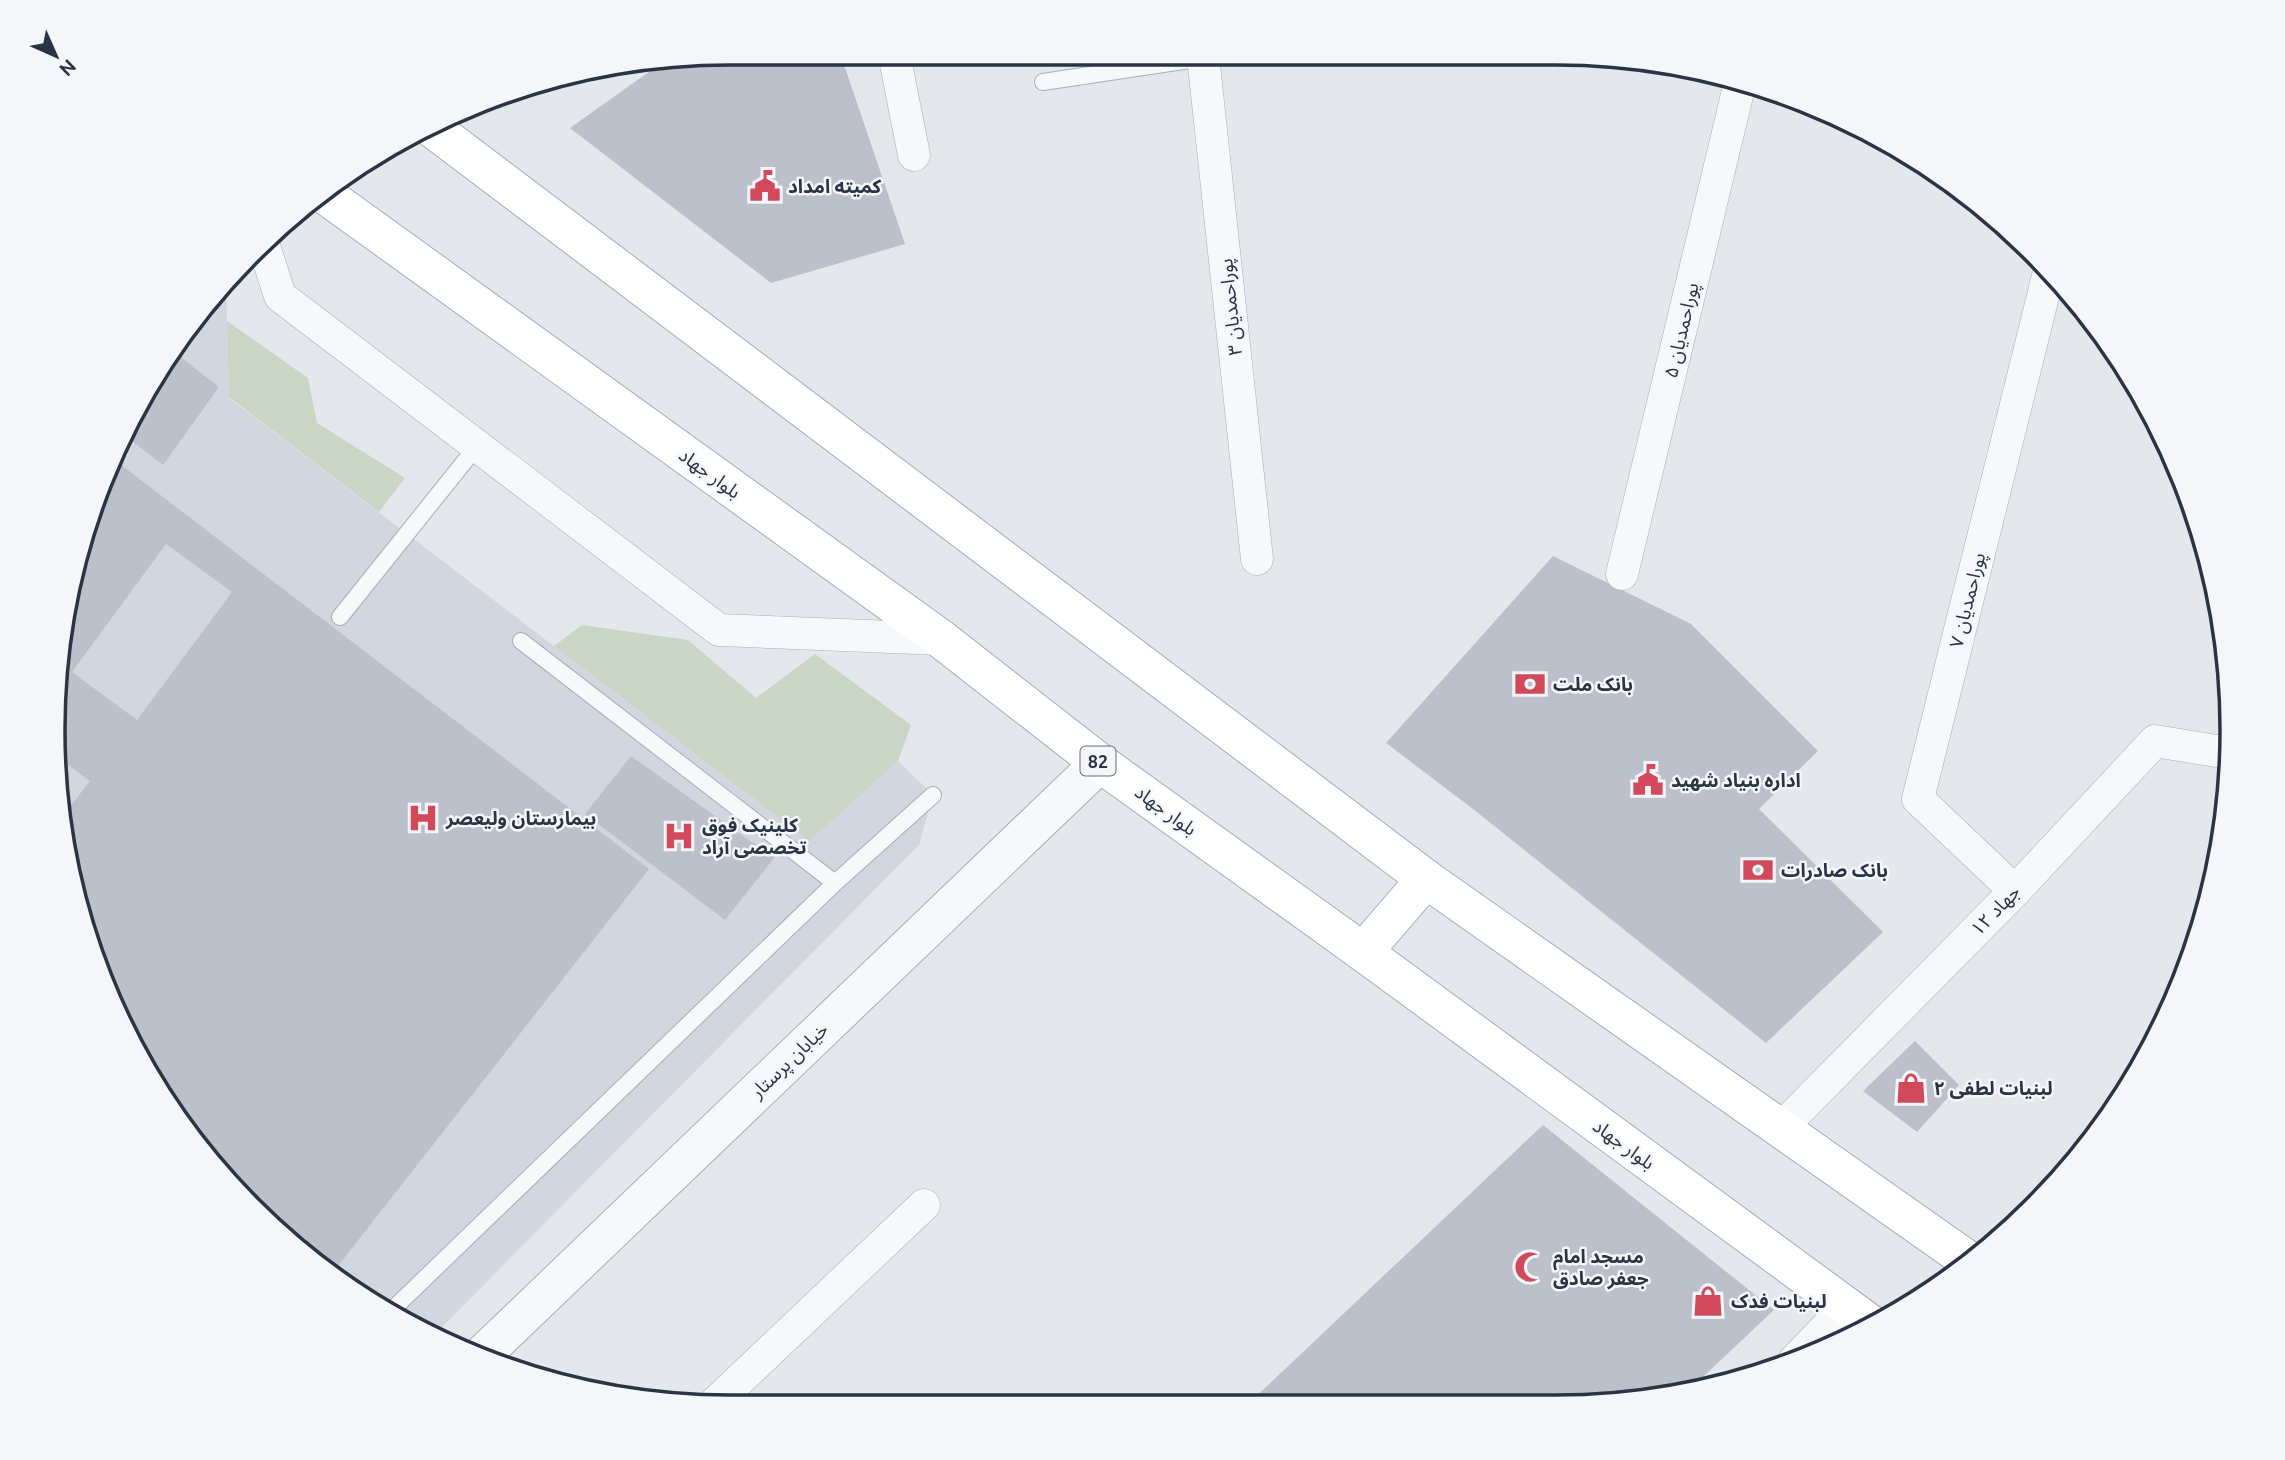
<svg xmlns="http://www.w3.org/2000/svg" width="2285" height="1460" font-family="Ubuntu,'Noto Sans Arabic',sans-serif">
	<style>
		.built { fill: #d2d6de }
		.green { fill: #c9d6c5 }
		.building { fill: #bbc0ca; fill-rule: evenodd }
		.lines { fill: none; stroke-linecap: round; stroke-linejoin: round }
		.service-casing { stroke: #a9aeb7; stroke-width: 18 }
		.minor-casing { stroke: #a9aeb7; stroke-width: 33 }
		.tertiary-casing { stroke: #a9aeb7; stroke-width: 40 }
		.primary-casing { stroke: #a3abb8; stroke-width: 40 }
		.service { stroke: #f7f8fa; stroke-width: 16 }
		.minor { stroke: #f7f8fa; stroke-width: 32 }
		.tertiary { stroke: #f7f8fa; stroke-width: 38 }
		.primary { stroke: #fff; stroke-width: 38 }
		.labels { text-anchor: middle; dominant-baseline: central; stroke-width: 5; stroke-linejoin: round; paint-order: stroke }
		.shield { fill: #f4f6f9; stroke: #676e7b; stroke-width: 2 }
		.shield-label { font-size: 18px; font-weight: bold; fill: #2b3445 }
		.poi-label { font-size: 19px; font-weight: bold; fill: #2b3445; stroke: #f4f6f9; text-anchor: start }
		.street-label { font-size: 19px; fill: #2b3445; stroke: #f4f6f9 }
		.rim { fill: none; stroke: #2b3445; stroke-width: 3.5 }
	</style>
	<rect width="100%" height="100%" fill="#e4e7ec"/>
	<polygon class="built" points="226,286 229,398 808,840 898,761 933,795 919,845 435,1334 284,1240 143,1069 75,905 54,686 89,512 193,317"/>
	<g class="green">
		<polygon points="227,321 308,378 317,423 405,478 379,512 229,397"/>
		<polygon points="582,625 688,640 756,698 815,654 911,725 898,761 809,841 554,646"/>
	</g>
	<g class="building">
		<polygon points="730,52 840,53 905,244 771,283 570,128 660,64"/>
		<polygon points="174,352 219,387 163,465 128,438"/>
		<path d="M 116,461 L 649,869 L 334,1271 L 284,1240 L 143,1069 L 75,905 L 66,812 L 90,781 L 61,760 L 54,686 L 89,512 ZM 166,544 L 232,592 L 137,720 L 72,672 Z"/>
		<polygon points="1553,556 1691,624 1818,751 1759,809 1883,932 1766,1043 1473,809 1386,743"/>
		<polygon points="631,756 774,858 725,920 585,814"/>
		<polygon points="1915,1041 1959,1085 1917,1132 1863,1091"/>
		<polygon points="1543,1125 1774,1310 1688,1391 1599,1406 1248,1404"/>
	</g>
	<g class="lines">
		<defs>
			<g id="service">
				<polyline points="1043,82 1203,58"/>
				<polyline points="340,617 477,446"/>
				<polyline points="521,641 835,883"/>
				<polyline points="394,1308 835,883 933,795"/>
			</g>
			<g id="minor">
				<polyline points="894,54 914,155"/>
				<polyline points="1203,56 1257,559"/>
				<polyline points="265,249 280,296 719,630 941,639"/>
				<polyline points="1622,574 1739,87"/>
				<polyline points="2015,891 1918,799 2049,272"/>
				<polyline points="1779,1130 2015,891 2155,741 2229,753"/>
				<polyline points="1794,1361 1846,1307"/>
				<polyline points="716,1402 924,1205"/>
			</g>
			<polyline id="tertiary" points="479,1358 1100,763"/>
			<g id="primary">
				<polyline points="432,128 1426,879 1972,1263"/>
				<polyline points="324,194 941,639 1100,763 1363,952 1873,1326"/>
				<polyline points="1363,952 1426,879"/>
			</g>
		</defs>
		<use href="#service" class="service-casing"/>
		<use href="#minor" class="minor-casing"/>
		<use href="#tertiary" class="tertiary-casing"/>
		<use href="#primary" class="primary-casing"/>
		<use href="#service" class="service"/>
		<use href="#minor" class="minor"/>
		<use href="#tertiary" class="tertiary"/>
		<use href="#primary" class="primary"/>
	</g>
	<defs>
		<symbol id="civic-bare" viewBox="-9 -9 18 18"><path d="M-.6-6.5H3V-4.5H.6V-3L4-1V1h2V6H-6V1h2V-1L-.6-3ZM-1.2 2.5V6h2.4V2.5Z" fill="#d1495b" stroke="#f4f6f9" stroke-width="2.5" paint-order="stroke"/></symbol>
		<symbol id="bank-bare" viewBox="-9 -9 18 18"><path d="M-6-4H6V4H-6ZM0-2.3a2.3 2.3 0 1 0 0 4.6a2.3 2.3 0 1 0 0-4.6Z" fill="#d1495b" stroke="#f4f6f9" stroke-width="2.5" paint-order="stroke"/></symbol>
		<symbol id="hospital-bare" viewBox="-9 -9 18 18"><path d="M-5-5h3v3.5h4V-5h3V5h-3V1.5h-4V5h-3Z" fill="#d1495b" stroke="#f4f6f9" stroke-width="2.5" paint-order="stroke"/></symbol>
		<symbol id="shop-bare" viewBox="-9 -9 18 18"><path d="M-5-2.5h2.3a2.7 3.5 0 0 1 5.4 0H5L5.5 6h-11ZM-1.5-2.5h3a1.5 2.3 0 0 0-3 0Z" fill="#d1495b" stroke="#f4f6f9" stroke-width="2.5" paint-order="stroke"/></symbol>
		<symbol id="mosque-bare" viewBox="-9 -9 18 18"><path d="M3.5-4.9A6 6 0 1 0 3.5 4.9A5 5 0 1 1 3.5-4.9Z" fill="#d1495b" stroke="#f4f6f9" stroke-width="2.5" paint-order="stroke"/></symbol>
	</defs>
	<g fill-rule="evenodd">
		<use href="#civic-bare" x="743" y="164" width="44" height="44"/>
		<use href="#bank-bare" x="1508" y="662" width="44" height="44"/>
		<use href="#civic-bare" x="1626" y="758" width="44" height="44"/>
		<use href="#hospital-bare" x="401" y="796" width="44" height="44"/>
		<use href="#hospital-bare" x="657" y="814" width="44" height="44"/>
		<use href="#bank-bare" x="1736" y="848" width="44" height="44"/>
		<use href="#shop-bare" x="1889" y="1066" width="44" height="44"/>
		<use href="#mosque-bare" x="1508" y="1245" width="44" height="44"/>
		<use href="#shop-bare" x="1686" y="1279" width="44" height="44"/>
	</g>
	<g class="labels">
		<rect class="shield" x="1080.5" y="746.5" width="35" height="29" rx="5"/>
		<g class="shield-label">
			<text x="1098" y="761">82</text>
		</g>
		<g class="poi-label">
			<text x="788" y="186">کمیته امداد</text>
			<text x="1553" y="684">بانک ملت</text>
			<text x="1671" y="780">اداره بنیاد شهید</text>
			<text x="446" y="818">بیمارستان ولیعصر</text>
			<text x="702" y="825">کلینیک فوق<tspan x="702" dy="22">تخصصی آراد</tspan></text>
			<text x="1781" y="870">بانک صادرات</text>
			<text x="1934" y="1088">لبنیات لطفی ۲</text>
			<text x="1553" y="1256">مسجد امام<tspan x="1553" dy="22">جعفر صادق</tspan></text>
			<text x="1731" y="1301">لبنیات فدک</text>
		</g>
		<g class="street-label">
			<text transform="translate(1230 307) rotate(-96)">پوراحمدیان ۳</text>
			<text transform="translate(1681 330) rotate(-77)">پوراحمدیان ۵</text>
			<text transform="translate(710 473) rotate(36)">بلوار جهاد</text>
			<text transform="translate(1967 600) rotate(-76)">پوراحمدیان ۷</text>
			<text transform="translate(1166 810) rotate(36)">بلوار جهاد</text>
			<text transform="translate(1995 910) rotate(-46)">جهاد ۱۲</text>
			<text transform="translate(789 1060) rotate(-44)">خیابان پرستار</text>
			<text transform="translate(1624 1144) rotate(36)">بلوار جهاد</text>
		</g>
	</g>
	<path d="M0 0H2285V1460H0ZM730 65H1555A665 665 0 0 1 2220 730V730A665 665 0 0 1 1555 1395H730A665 665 0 0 1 65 730V730A665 665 0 0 1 730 65Z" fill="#f4f6f9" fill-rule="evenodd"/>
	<path class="rim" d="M730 65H1555A665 665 0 0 1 2220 730V730A665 665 0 0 1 1555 1395H730A665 665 0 0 1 65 730V730A665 665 0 0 1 730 65Z"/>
	<g transform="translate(56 56) rotate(135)" stroke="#f4f6f9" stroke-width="5" paint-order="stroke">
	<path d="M0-5L12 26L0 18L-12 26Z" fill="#2b3445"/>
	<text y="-10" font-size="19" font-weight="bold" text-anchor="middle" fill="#2b3445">N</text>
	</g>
</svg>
